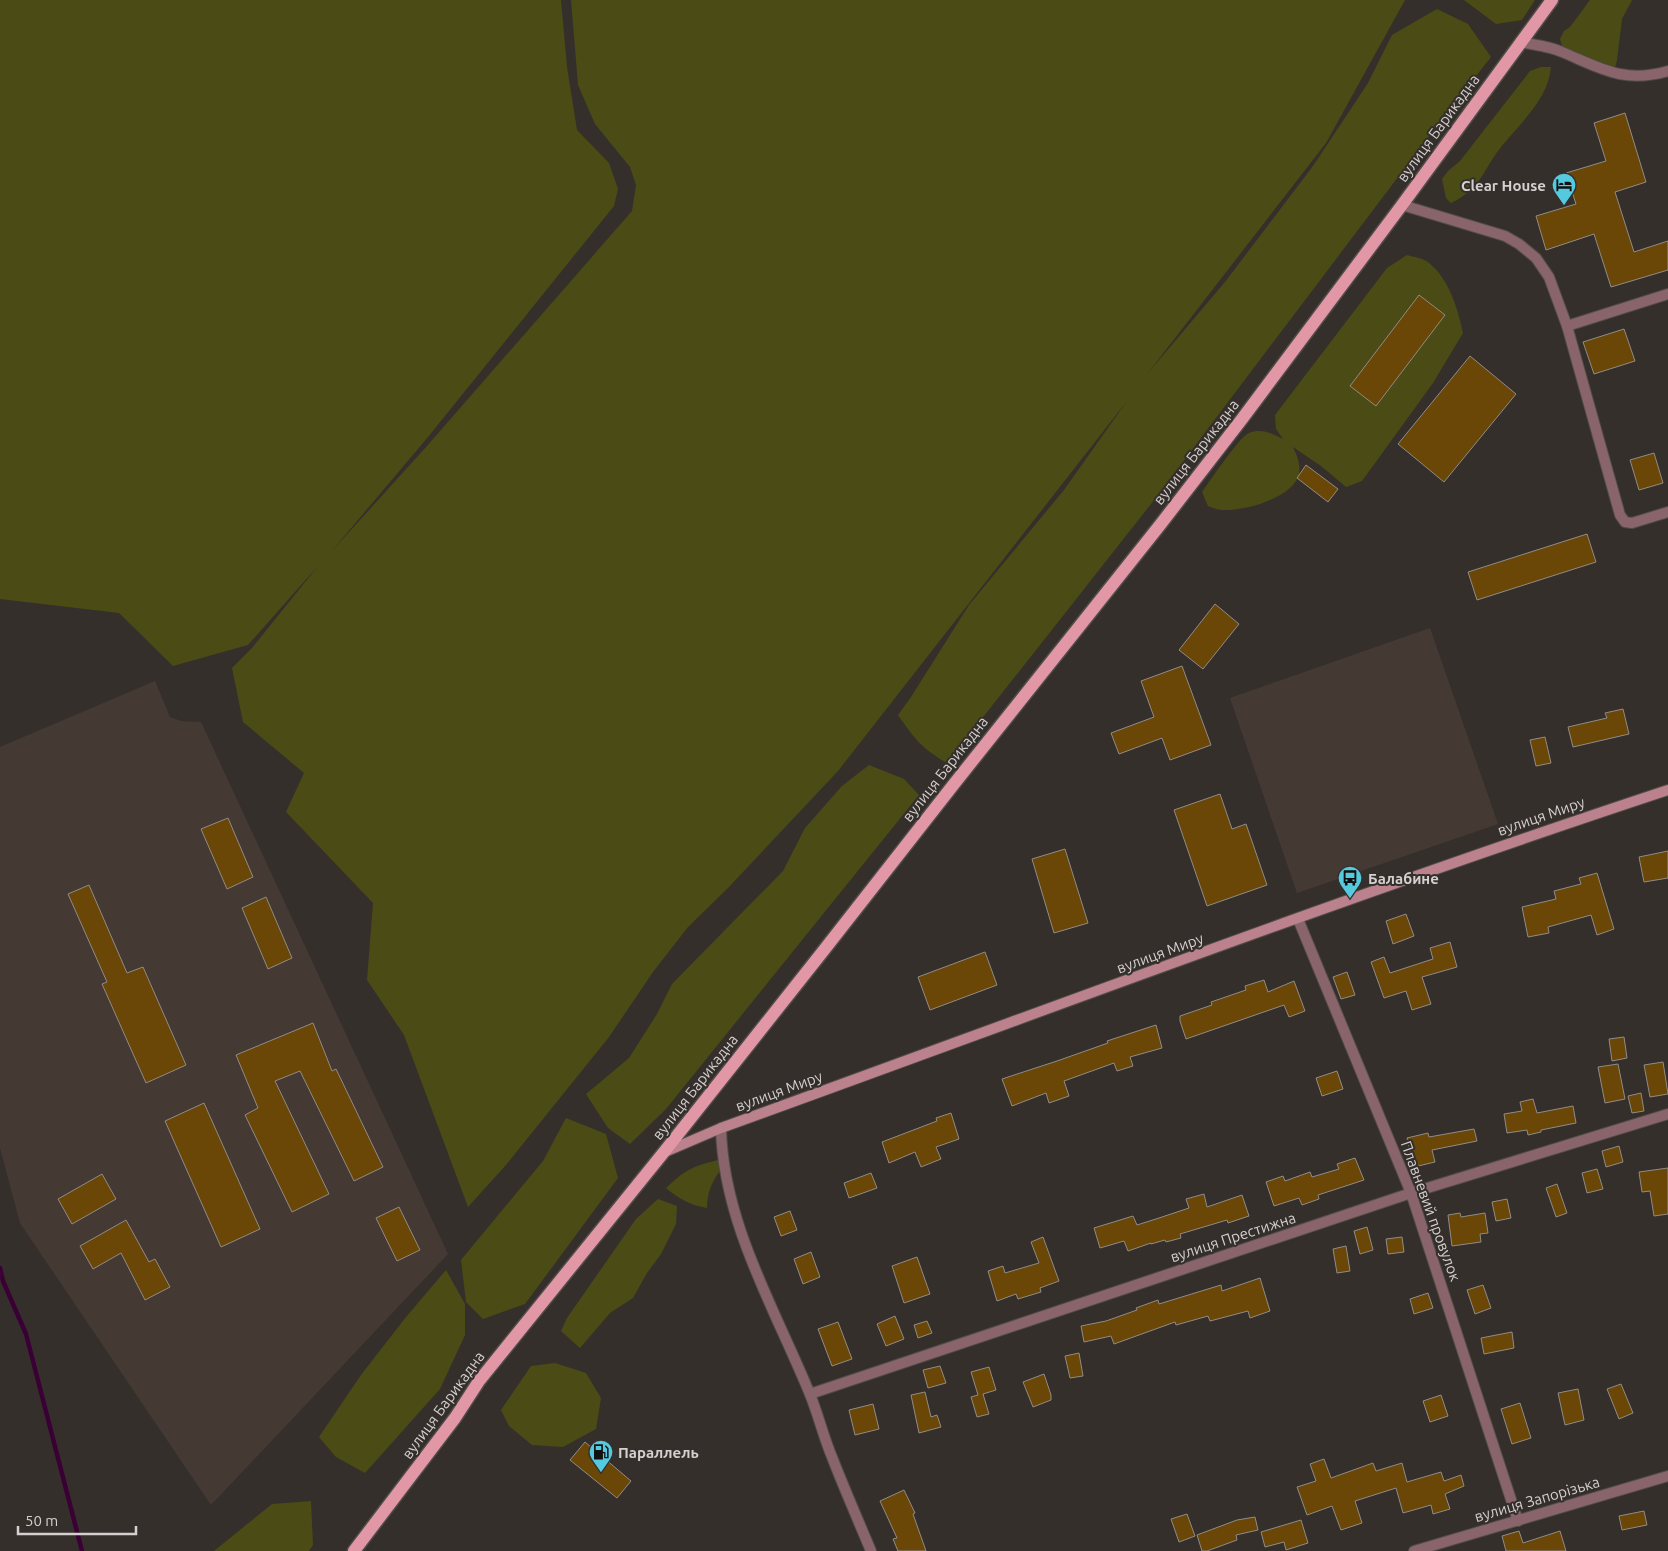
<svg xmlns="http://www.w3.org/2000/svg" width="1668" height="1551" font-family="Ubuntu,sans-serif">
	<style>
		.built { fill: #453934 }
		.green { fill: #4b4b15 }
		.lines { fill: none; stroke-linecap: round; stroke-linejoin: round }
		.stream { stroke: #3a0035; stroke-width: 4.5 }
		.building { fill: #6a4607; stroke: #908c87 }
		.street-casing { stroke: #524c49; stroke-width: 12 }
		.secondary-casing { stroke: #524c49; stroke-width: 12 }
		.primary-casing { stroke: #524c49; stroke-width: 15 }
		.street { stroke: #89656b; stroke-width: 10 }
		.secondary { stroke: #bb818c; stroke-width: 10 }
		.primary { stroke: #e297a6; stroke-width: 12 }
		.labels { text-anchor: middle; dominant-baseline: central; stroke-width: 4; stroke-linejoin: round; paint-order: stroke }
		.street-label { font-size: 15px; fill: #d4d0cf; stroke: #352f2c }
		.poi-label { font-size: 15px; font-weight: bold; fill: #d4d0cf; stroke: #352f2c; text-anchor: start }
	</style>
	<rect width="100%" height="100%" fill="#352f2c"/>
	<g class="built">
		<polygon points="1430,628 1498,824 1297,893 1230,698"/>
		<polygon points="155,681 170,717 181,721 201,722 448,1254 211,1505 20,1223 0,1148 0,747"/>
	</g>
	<g class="green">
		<path d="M 0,0 L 561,0 L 567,67 L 577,130 L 609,163 L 618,189 L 614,206 L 428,437 L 331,552 L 427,446 L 632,211 L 636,185 L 630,167 L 595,124 L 578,85 L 571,0 L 1405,0 L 1326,143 L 1148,373 L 1225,282 L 1313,166 L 1368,83 L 1392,35 L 1437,9 L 1468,24 L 1491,57 L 1432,132 L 1151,504 L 947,763 C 922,749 914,738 898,715 L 911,697 L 969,605 L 1064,490 L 1127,401 L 838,771 L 728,888 L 688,927 L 653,972 L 609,1037 L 506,1165 L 468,1207 L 404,1035 L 367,980 L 373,903 L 286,812 L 304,773 L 243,722 L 232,668 L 252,648 L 318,566 L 248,645 L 173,666 L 119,613 L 0,599 Z"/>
		<polygon points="1464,0 1535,0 1522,20 1496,24"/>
		<polygon points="1590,0 1632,0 1622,19 1617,60 1614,71 1564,53 1560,39 1564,31 1570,27"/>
		<path d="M 1541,67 L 1551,67 C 1548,100 1520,123 1501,147 C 1482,171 1482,188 1451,203 L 1446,198 L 1442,179 L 1448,171 L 1460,161 L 1530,71 Z"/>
		<path d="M 1407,255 C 1413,257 1424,258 1429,263 C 1449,279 1458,309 1463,333 L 1433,383 L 1362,481 L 1346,487 L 1321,466 L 1293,447 C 1297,456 1302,466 1298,477 C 1289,499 1244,511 1223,510 C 1218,510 1213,508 1208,506 L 1202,492 C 1210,481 1240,436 1249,433 C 1262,428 1273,434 1283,439 L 1276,429 L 1275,415 L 1387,268 Z"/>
		<polygon points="869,765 904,779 919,795 666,1109 630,1144 608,1128 586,1094 629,1058 657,1014 672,984 783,871 805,828 842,786"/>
		<polygon points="566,1118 606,1134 618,1178 525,1304 483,1319 466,1302 461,1260 543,1161"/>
		<path d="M 722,1159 L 723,1166 C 713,1180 707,1191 707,1208 C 690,1205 679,1199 666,1188 C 687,1168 694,1166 722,1159 Z"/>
		<polygon points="658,1199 677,1206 676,1224 661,1254 647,1273 633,1298 610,1313 580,1348 561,1331 567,1318 636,1219"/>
		<polygon points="446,1270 465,1304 465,1335 440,1389 365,1473 336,1457 319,1437 361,1375 406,1317"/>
		<polygon points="555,1363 586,1373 601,1398 596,1429 563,1447 532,1445 509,1426 501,1410 531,1366"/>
		<polygon points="311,1501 313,1545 309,1551 214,1551 272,1504"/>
	</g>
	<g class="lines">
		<polyline class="stream" points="0,1268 3,1281 26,1334 82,1551"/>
	</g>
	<g class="building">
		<polygon points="1625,113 1646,182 1615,192 1634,252 1668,241 1668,270 1611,287 1594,234 1546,250 1536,216 1576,204 1566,173 1606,161 1594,123"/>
		<polygon points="1419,295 1445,315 1376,406 1350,386"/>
		<polygon points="1624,329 1635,361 1594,374 1583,342"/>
		<polygon points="1470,356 1516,394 1444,482 1398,444"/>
		<polygon points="1654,453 1663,483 1639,490 1630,460"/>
		<polygon points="1306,465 1338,489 1328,502 1297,478"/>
		<polygon points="1587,534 1596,562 1477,600 1468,572"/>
		<polygon points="1215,604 1239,624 1203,669 1179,650"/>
		<polygon points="1182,666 1211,745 1170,760 1162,738 1119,754 1111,733 1154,717 1141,681"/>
		<polygon points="1623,709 1629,734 1573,747 1568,727 1607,718 1605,713"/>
		<polygon points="1545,737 1551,763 1536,766 1530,740"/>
		<polygon points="1220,794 1232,829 1246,824 1267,885 1207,906 1174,810"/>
		<polygon points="228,818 253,877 227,889 201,829"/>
		<polygon points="1065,849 1088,923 1054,933 1032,859"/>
		<polygon points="1668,851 1668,878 1644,882 1639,857"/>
		<polygon points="1597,873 1614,929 1597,935 1591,915 1548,927 1549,933 1528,937 1522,907 1556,899 1554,891 1581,884 1579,878"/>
		<polygon points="89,885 127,973 143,967 186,1065 146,1083 102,984 107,982 68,894"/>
		<polygon points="266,897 292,958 268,969 242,908"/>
		<polygon points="1406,914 1414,936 1393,944 1386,921"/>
		<polygon points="1450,942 1457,967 1422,977 1431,1004 1412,1010 1406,991 1384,998 1371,962 1384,957 1390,973 1433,959 1430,948"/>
		<polygon points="985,952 997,985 930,1010 918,977"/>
		<polygon points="1347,972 1355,995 1341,999 1333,977"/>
		<polygon points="1264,980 1268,992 1294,981 1305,1011 1289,1017 1284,1005 1186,1039 1180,1021 1180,1016 1212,1005 1211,1002 1246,990 1245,986"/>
		<polygon points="313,1023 332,1071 336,1069 383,1167 354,1181 300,1071 275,1081 329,1194 292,1212 245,1115 258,1108 236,1055"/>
		<polygon points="1156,1025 1162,1048 1130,1057 1133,1066 1117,1071 1114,1063 1064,1081 1069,1096 1049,1103 1046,1093 1012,1106 1002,1079 1057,1061 1108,1043 1107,1041"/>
		<polygon points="1624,1037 1627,1058 1612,1061 1609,1039"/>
		<polygon points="1663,1062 1668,1094 1650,1097 1644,1065"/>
		<polygon points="1618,1064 1625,1099 1605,1103 1598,1067"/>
		<polygon points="1337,1071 1343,1089 1322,1096 1316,1078"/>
		<polygon points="1641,1093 1644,1111 1632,1113 1628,1096"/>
		<polygon points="1533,1099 1537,1113 1573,1106 1576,1123 1541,1130 1541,1132 1528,1135 1527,1130 1507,1133 1504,1114 1522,1111 1520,1102"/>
		<polygon points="204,1103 260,1229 221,1247 165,1121"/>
		<polygon points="951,1113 959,1139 936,1147 941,1159 921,1167 915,1152 889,1163 882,1142 937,1121 936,1118"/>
		<polygon points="1474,1129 1477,1141 1432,1150 1435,1162 1414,1167 1407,1138 1428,1133 1429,1137"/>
		<polygon points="1619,1146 1623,1162 1606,1167 1602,1151"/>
		<polygon points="1355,1158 1364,1180 1318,1195 1319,1199 1302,1205 1299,1198 1274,1206 1266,1182 1283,1176 1285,1181 1310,1172 1312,1177 1339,1169 1337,1164"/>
		<polygon points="1668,1168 1668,1214 1654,1216 1650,1191 1642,1192 1639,1172"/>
		<polygon points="1597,1169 1603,1189 1587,1193 1582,1173"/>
		<polygon points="871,1173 877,1188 849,1198 844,1183"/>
		<polygon points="102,1174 116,1199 72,1224 58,1199"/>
		<polygon points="1557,1184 1567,1213 1556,1217 1546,1188"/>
		<polygon points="1204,1194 1207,1207 1242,1195 1249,1216 1228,1223 1227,1220 1180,1234 1181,1238 1166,1242 1165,1240 1151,1244 1151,1243 1128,1251 1124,1241 1100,1248 1094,1228 1133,1216 1137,1225 1159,1218 1189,1208 1186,1199"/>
		<polygon points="1507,1199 1511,1218 1496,1221 1492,1202"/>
		<polygon points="399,1207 420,1250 397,1261 376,1218"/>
		<polygon points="790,1211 797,1230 781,1236 774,1217"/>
		<polygon points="1460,1213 1461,1217 1485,1213 1488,1233 1480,1234 1481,1242 1452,1246 1448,1215"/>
		<polygon points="126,1220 149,1262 155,1259 170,1287 145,1300 121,1253 93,1269 80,1246"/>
		<polygon points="1367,1227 1373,1250 1360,1254 1354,1231"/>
		<polygon points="1043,1237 1059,1281 1040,1288 1041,1292 1018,1299 1016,1294 997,1301 988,1271 1003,1266 1005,1273 1039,1263 1031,1242"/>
		<polygon points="1402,1237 1404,1252 1388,1254 1386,1239"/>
		<polygon points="1346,1246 1350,1271 1337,1273 1333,1249"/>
		<polygon points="811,1252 820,1277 803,1284 794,1259"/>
		<polygon points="917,1257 930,1294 904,1303 892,1266"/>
		<polygon points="1260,1278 1270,1311 1250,1318 1248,1311 1210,1321 1208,1316 1176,1325 1175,1322 1114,1344 1111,1336 1084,1342 1081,1326 1106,1321 1137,1310 1136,1308 1158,1300 1159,1304 1221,1285 1222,1291"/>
		<polygon points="1483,1285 1491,1308 1475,1314 1467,1290"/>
		<polygon points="1428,1293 1433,1308 1414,1314 1410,1299"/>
		<polygon points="895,1316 904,1339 886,1346 877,1324"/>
		<polygon points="927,1321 932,1333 918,1338 914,1325"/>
		<polygon points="838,1322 852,1359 832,1366 818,1329"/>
		<polygon points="1512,1332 1514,1348 1484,1354 1481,1338"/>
		<polygon points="1079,1353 1083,1376 1070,1378 1065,1356"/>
		<polygon points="940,1366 946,1383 928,1388 923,1370"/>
		<polygon points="989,1367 996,1390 983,1394 989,1414 977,1417 971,1397 978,1395 971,1372"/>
		<polygon points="1044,1374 1051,1395 1051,1400 1033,1407 1023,1382"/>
		<polygon points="1621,1384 1633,1413 1619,1419 1607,1389"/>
		<polygon points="1578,1389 1584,1420 1565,1425 1558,1393"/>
		<polygon points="925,1392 931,1417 937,1415 941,1427 919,1433 911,1395"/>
		<polygon points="1441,1395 1448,1416 1430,1422 1423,1401"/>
		<polygon points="1520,1403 1531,1438 1512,1444 1501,1409"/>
		<polygon points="873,1404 879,1429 855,1435 849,1410"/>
		<polygon points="585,1442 631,1481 617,1498 570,1460"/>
		<polygon points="1324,1459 1331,1478 1373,1463 1376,1471 1402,1463 1407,1482 1441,1472 1444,1481 1461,1475 1464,1486 1445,1494 1450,1509 1433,1514 1431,1505 1403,1513 1396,1488 1355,1501 1362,1523 1341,1530 1332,1506 1307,1515 1297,1487 1316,1481 1310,1464"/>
		<polygon points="904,1490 915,1513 913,1514 926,1551 898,1551 893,1539 897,1538 880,1501"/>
		<polygon points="1644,1511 1647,1525 1622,1530 1619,1516"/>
		<polygon points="1187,1514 1195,1536 1179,1542 1171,1519"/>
		<polygon points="1255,1517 1258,1530 1236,1535 1237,1540 1207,1551 1202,1551 1197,1535 1237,1520"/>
		<polygon points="1301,1520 1308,1543 1286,1550 1284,1542 1265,1547 1261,1532"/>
		<polygon points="1519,1531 1523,1543 1560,1531 1566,1551 1506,1551 1502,1536"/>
	</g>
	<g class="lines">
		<defs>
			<g id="street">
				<path d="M 1520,42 C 1534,45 1549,46 1562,52 C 1600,68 1624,84 1668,71"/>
				<polyline points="1402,205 1505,236 1519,244 1536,258 1549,277 1567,326 1620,515 1625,522 1632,523 1668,512"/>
				<polyline points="1567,326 1668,294"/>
				<polyline points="1298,919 1411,1193 1518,1521"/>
				<path d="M 721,1128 C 723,1222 774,1307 809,1392 C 818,1413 823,1436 832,1457 C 844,1488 858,1520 871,1551"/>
				<polyline points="810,1394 1411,1193 1668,1114"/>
				<polyline points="1414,1551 1668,1476"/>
			</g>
			<path id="secondary" d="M 665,1152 L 721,1128 C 1036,1014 1350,895 1668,790"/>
			<polyline id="primary" points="354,1551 455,1418 479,1381 664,1152 824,950 954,784 1160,525 1242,419 1402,205 1552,0"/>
		</defs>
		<use href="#street" class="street-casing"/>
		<use href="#secondary" class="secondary-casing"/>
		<use href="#primary" class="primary-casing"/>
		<use href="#street" class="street"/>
		<use href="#secondary" class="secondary"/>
		<use href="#primary" class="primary"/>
	</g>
	<defs>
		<symbol id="hotel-pin" viewBox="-11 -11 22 30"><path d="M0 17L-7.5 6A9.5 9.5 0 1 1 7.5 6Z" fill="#55cadf" stroke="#352f2c"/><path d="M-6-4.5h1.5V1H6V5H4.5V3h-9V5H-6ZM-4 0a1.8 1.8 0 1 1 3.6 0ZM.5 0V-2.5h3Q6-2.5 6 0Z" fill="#111"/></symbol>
		<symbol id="bus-pin" viewBox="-11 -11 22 30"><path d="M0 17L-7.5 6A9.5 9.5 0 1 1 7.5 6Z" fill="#55cadf" stroke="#352f2c"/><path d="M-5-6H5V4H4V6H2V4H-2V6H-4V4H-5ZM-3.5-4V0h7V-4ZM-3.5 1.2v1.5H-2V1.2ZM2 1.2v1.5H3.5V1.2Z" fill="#111"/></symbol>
		<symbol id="fuel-pin" viewBox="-11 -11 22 30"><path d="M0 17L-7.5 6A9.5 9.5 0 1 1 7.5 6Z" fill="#55cadf" stroke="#352f2c"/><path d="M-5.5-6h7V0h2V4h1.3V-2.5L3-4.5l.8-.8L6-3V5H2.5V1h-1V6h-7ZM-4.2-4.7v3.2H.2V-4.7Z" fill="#111"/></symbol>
	</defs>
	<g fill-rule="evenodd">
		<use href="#hotel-pin" x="1550" y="171" width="28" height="38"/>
		<use href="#bus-pin" x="1336" y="864" width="28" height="38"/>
		<use href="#fuel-pin" x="587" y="1438" width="28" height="38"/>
	</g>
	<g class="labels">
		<g class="street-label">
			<text transform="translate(1438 128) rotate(-54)">вулиця Барикадна</text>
			<text transform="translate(1196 452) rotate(-52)">вулиця Барикадна</text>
			<text transform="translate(945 769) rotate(-52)">вулиця Барикадна</text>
			<text transform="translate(1541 816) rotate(-19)">вулиця Миру</text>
			<text transform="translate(1160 953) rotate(-20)">вулиця Миру</text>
			<text transform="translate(695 1087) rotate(-52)">вулиця Барикадна</text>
			<text transform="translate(779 1091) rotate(-20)">вулиця Миру</text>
			<text transform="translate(1431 1211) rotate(70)">Плавневий провулок</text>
			<text transform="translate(1233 1237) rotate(-18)">вулиця Престижна</text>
			<text transform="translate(443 1405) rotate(-54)">вулиця Барикадна</text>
			<text transform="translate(1537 1499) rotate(-16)">вулиця Запорізька</text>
		</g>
		<g class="poi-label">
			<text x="1546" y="185" text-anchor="end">Clear House</text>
			<text x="1368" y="878">Балабине</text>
			<text x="618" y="1452">Параллель</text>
		</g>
	</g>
	<path d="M18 1526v8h118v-8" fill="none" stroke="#d4d0cf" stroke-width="2.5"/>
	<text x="25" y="1526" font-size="15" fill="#d4d0cf" stroke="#352f2c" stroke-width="4" paint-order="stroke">50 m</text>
</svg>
